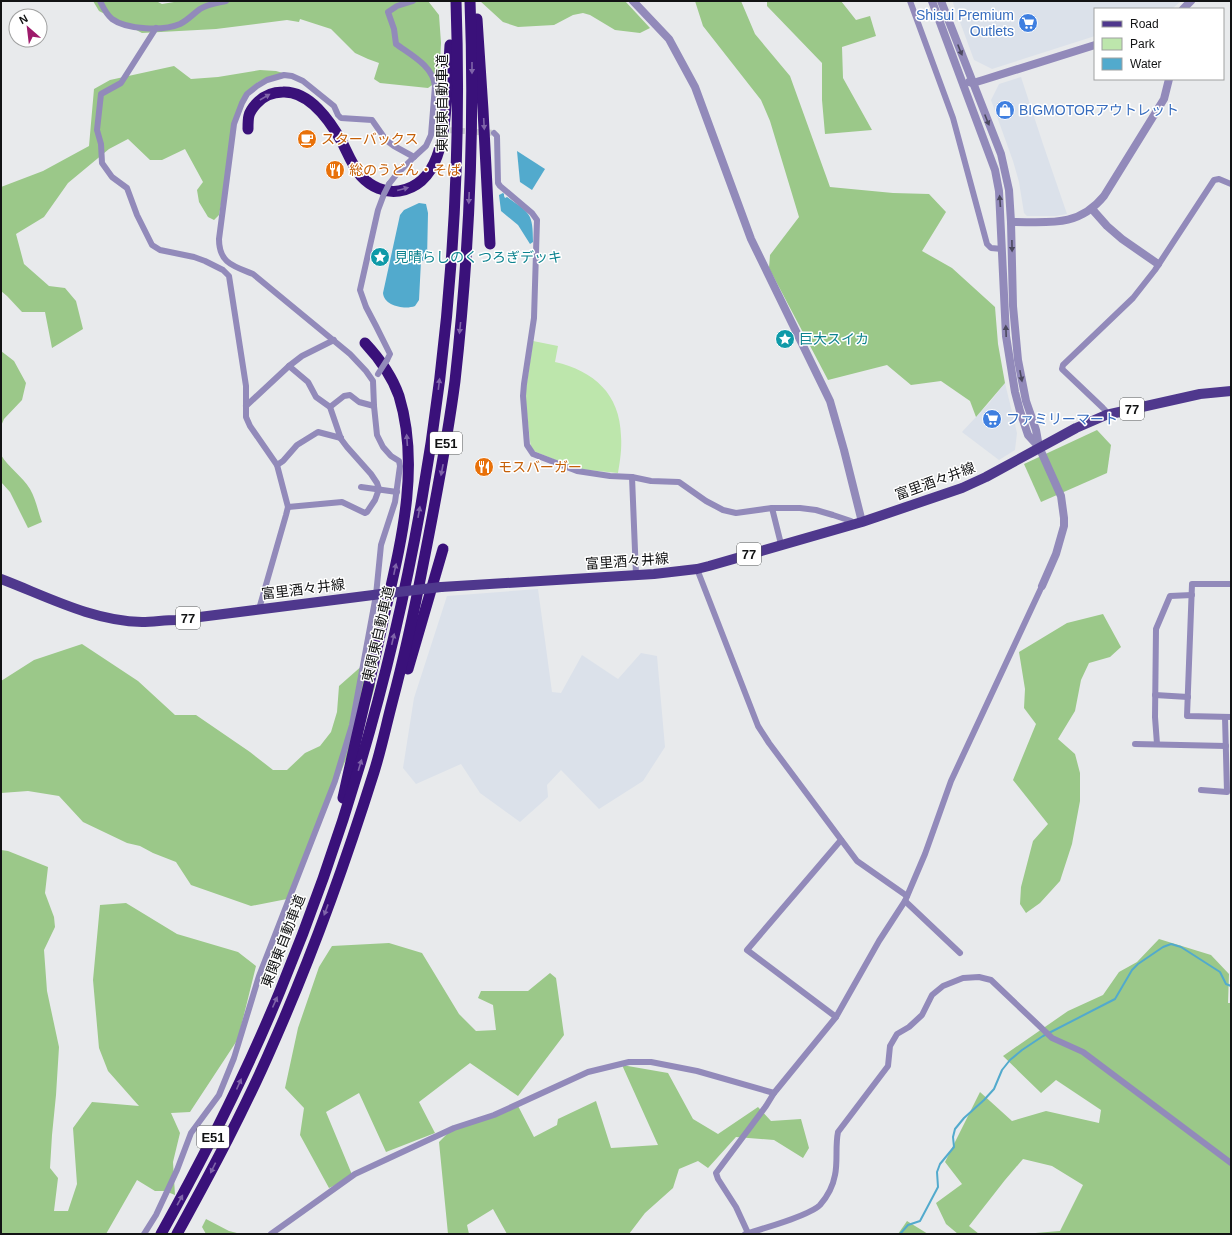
<svg xmlns="http://www.w3.org/2000/svg" width="1232" height="1235" font-family="Helvetica,'Noto Sans JP',sans-serif">
	<style>
		.built { fill: #dbe1ea }
		.green { fill: #bde6ac }
		.forest { fill: #9bc889 }
		.water { fill: #52aacd }
		.lines { fill: none; stroke-linecap: round; stroke-linejoin: round }
		.stream { stroke: #52aacd; stroke-width: 2 }
		.minor-tunnel { stroke: #c8cacc; stroke-width: 6; stroke-dasharray: 6 3; stroke-linecap: butt }
		.minor { stroke: #928aba; stroke-width: 6 }
		.tertiary { stroke: #928aba; stroke-width: 8 }
		.primary { stroke: #4f388d; stroke-width: 10 }
		.motorway { stroke: #3a117a; stroke-width: 11 }
		.minor-bridge { stroke: #928aba; stroke-width: 6 }
		.primary-bridge { stroke: #4f388d; stroke-width: 10 }
		.oneway { fill: #4c495f }
		.oneway2 { fill: #7f64a9 }
		.labels { text-anchor: middle; dominant-baseline: central; stroke-width: 3; stroke-linejoin: round; paint-order: stroke }
		.shield { fill: #fff; stroke: #595a5a; stroke-width: 1 }
		.shield-label { font-size: 13px; font-weight: bold; fill: #121314 }
		.shop-label { font-size: 14px; fill: #366cbe; stroke: #fff; text-anchor: start }
		.street-label { font-size: 14px; fill: #121314; stroke: #fff }
		.food-label { font-size: 14px; fill: #c56008; stroke: #fff; text-anchor: start }
		.culture-label { font-size: 14px; fill: #0d838f; stroke: #fff; text-anchor: start }
	</style>
	<rect width="100%" height="100%" fill="#e8eaec"/>
	<g class="built">
		<polygon points="954,1 1181,1 1172,9 1095,9 1095,36 992,69 974,60 953,3"/>
		<polygon points="1021,77 1043,144 1067,214 1056,216 1027,216 1024,213 1019,182 1013,161 991,100 999,84"/>
		<polygon points="1005,383 1017,433 1015,450 999,460 962,432 990,402"/>
		<polygon points="538,589 552,692 561,693 582,655 618,679 641,653 657,656 665,747 643,781 599,809 561,770 547,785 548,797 520,822 480,793 461,764 416,784 403,768 414,698 447,596"/>
	</g>
	<path class="green" d="M 533,341 L 558,346 L 555,362 C 594,371 620,394 621,436 C 622,449 620,461 618,473 L 578,469 L 536,452 L 531,449 L 525,396 Z"/>
	<g class="forest">
		<polygon points="93,1 156,1 162,4 180,1 428,1 439,15 441,43 439,80 428,88 380,83 374,79 379,63 368,59 355,53 331,29 300,19 299,22 287,20 216,29 142,33 99,11"/>
		<polygon points="480,1 625,1 650,28 640,33 615,30 590,15 583,13 573,15 554,25 518,27 503,22"/>
		<polygon points="695,1 741,1 755,34 790,76 830,187 893,193 929,194 946,212 922,251 952,268 995,307 998,344 1005,383 976,417 970,401 941,381 911,385 887,365 828,380 769,268 770,255 799,217 770,121 761,100 703,26"/>
		<polygon points="767,1 841,1 856,20 870,16 876,36 842,47 843,78 872,130 825,134 822,100 822,63 767,6"/>
		<path d="M 174,66 L 191,79 L 218,77 L 260,70 L 276,71 L 283,73 C 263,78 251,83 240,102 L 219,215 L 214,220 L 208,217 L 199,202 L 197,190 L 203,182 L 185,149 L 162,160 L 150,160 L 128,139 L 109,149 L 68,183 L 44,217 L 16,234 L 24,264 L 49,286 L 65,288 L 76,301 L 83,329 L 52,348 L 45,312 L 22,312 L 7,296 L 1,291 L 1,187 L 43,171 L 89,146 L 94,89 L 110,80 Z"/>
		<polygon points="1,351 14,361 26,383 22,400 4,419 1,426"/>
		<polygon points="1097,430 1111,445 1107,473 1041,502 1024,464"/>
		<path d="M 1,455 C 9,468 22,476 30,489 C 36,499 38,512 42,522 L 28,528 L 10,492 L 1,482 Z"/>
		<polygon points="1103,614 1121,647 1110,657 1089,663 1081,680 1075,711 1058,739 1075,754 1080,773 1080,801 1072,844 1060,881 1040,903 1026,913 1020,904 1021,887 1033,841 1048,824 1013,780 1036,724 1024,708 1025,689 1019,652 1067,623"/>
		<polygon points="82,644 138,681 175,715 196,715 250,752 273,770 287,770 305,753 320,746 331,732 337,712 339,686 364,664 374,671 375,686 366,716 344,764 312,846 287,899 251,906 191,885 176,862 153,853 140,846 127,843 83,822 59,796 28,791 1,793 1,681 34,660"/>
		<polygon points="1,850 8,851 48,867 45,893 54,917 55,927 44,950 47,991 59,1047 56,1095 52,1135 50,1168 58,1178 54,1211 68,1211 77,1184 73,1128 92,1102 139,1106 108,1071 99,1048 93,980 100,905 126,903 177,934 238,952 256,966 238,1039 190,1112 171,1113 180,1133 173,1162 175,1195 165,1191 155,1191 137,1180 106,1234 1,1234"/>
		<polygon points="1159,939 1211,955 1229,974 1228,1003 1231,1003 1231,1234 1023,1234 1060,1231 1083,1185 1052,1166 1023,1159 1005,1180 969,1226 979,1234 958,1234 946,1224 936,1203 962,1184 945,1162 980,1092 1012,1121 1046,1111 1099,1123 1101,1110 1056,1080 1041,1093 1003,1056 1068,1011 1103,995 1119,972 1137,962"/>
		<polygon points="389,943 422,953 459,1014 476,1031 496,1030 493,1005 478,998 481,991 528,991 550,973 556,978 564,1035 518,1096 470,1063 419,1102 435,1133 386,1152 359,1093 326,1112 353,1177 329,1188 300,1135 304,1108 285,1088 298,1028 319,967 332,946"/>
		<polygon points="622,1065 668,1073 693,1119 718,1134 758,1107 771,1121 801,1119 809,1148 803,1158 774,1140 736,1137 708,1168 698,1161 679,1169 673,1188 645,1213 629,1234 507,1234 493,1209 467,1225 469,1234 448,1234 439,1142 450,1131 517,1104 534,1137 557,1125 558,1119 596,1101 611,1148 658,1145"/>
		<polygon points="206,1219 229,1231 241,1234 206,1234 202,1227"/>
		<polygon points="907,1221 928,1234 898,1234"/>
	</g>
	<g class="water">
		<polygon points="517,151 545,169 532,190 520,182"/>
		<path d="M 503,193 L 504,194 L 504,196 L 505,198 L 507,197 C 530,213 533,213 533,242 L 530,244 L 518,225 L 501,211 L 499,195 Z"/>
		<path d="M 419,203 L 426,204 L 428,213 L 427,260 L 421,261 L 419,300 L 415,306 C 405,310 384,306 383,293 L 400,215 L 404,210 Z"/>
	</g>
	<g class="lines">
		<polyline class="stream" points="900,1234 908,1225 920,1221 938,1187 937,1172 940,1164 954,1147 953,1137 955,1129 964,1118 984,1100 994,1089 1002,1070 1010,1060 1022,1050 1043,1036 1115,999 1132,970 1138,964 1163,947 1171,944 1181,947 1220,972 1226,984 1231,986"/>
		<polyline class="minor-tunnel" points="432,129 494,133"/>
		<g class="minor">
			<path d="M 100,1 C 103,7 106,14 112,19 C 127,30 164,31 180,24 C 188,20 193,14 200,9 C 208,4 217,3 226,1"/>
			<polyline points="910,1 953,118 987,244 991,248 1002,249"/>
			<polyline points="156,28 121,83 101,94 97,130 101,144 102,163 112,177 127,188 137,215 152,245 160,250 194,257 205,261 223,270 229,276 246,386 246,417 250,426 277,465 288,507 286,515 259,609"/>
			<polyline points="494,133 497,136 498,183 500,186 532,213 537,220 534,318 524,384 523,396 527,445 533,454 577,471 610,476 632,477 651,481 679,482 706,501 723,510 736,513 772,508 800,508 816,510 833,515 851,521 853,524"/>
			<polyline points="389,184 396,175 414,157"/>
			<polyline points="384,194 378,210 360,290 366,307 376,326 390,354 387,360"/>
			<polyline points="246,406 289,366 302,356 334,340"/>
			<polyline points="330,407 344,396 350,395 359,402 374,406"/>
			<polyline points="1106,415 1105,410 1103,408 1062,369 1063,365 1133,298 1155,270 1214,180 1219,179 1231,184"/>
			<polyline points="277,465 283,461 297,445 318,432 341,438"/>
			<polyline points="632,477 636,575"/>
			<polyline points="361,487 397,492"/>
			<polyline points="288,507 342,502 365,513 367,512 375,500 379,489 377,483 371,474 347,447 341,439 330,407 316,397 308,382 289,366"/>
			<polyline points="772,508 781,544"/>
			<polyline points="697,569 758,726 769,743 857,861 907,896"/>
			<polyline points="1231,584 1192,584 1187,716 1231,717"/>
			<polyline points="1155,695 1188,697"/>
			<polyline points="1135,744 1226,746"/>
			<polyline points="1157,744 1155,717 1156,629 1170,596 1192,595"/>
			<polyline points="1201,790 1227,792 1225,717"/>
			<polyline points="905,901 960,953"/>
			<polyline points="836,1017 747,950 841,840"/>
			<polyline points="748,1233 736,1207 718,1179 716,1173 766,1106 774,1093 836,1017 879,941 905,901 925,854 951,781 1042,586"/>
			<path d="M 144,1234 L 156,1215 L 177,1170 L 191,1133 L 219,1095 L 234,1058 L 259,976 L 335,781 L 352,725 L 376,595 L 381,545 L 395,502 L 400,466 L 399,461 L 391,456 L 383,447 L 377,435 L 374,406 L 373,381 L 366,371 L 350,354 L 253,274 C 233,266 219,263 219,239 L 234,124 L 242,103 L 247,94 L 257,86 L 267,80 L 284,75 L 292,76 L 303,81 L 334,106 L 338,115 L 341,118 L 372,120 L 386,140 L 394,146 L 414,157 L 426,146 L 431,135 L 435,86 C 433,66 411,55 396,44 L 394,29 L 388,12 L 397,6 L 413,1"/>
			<polyline points="271,1234 355,1174 454,1128 494,1115 588,1072 629,1062 651,1062 697,1071 774,1093"/>
			<path d="M 745,1234 C 761,1229 809,1216 820,1205 C 827,1197 833,1186 835,1175 C 838,1161 835,1147 838,1132 L 888,1066 L 890,1046 L 897,1034 L 909,1027 L 922,1015 L 932,995 L 943,986 L 963,978 L 979,977 L 991,980 L 1052,1038 L 1083,1052 L 1231,1163"/>
		</g>
		<g class="tertiary">
			<polyline points="633,1 669,39 695,87 751,239 830,401 844,450 862,522"/>
			<polyline points="932,1 995,170 999,191 1006,336 1015,392 1020,411 1028,435 1039,447"/>
			<polyline points="941,1 1001,154 1009,190 1011,222 1013,306 1018,360 1026,401 1036,430 1039,447 1061,496 1064,518 1064,526 1056,554 1042,586"/>
			<polyline points="1183,9 1191,1"/>
			<polyline points="969,82 973,83 983,80 1095,45"/>
			<polyline points="1092,209 1107,226 1122,239 1158,264"/>
			<path d="M 1011,222 C 1048,222 1078,228 1104,196 L 1164,99 L 1169,79"/>
		</g>
		<g class="primary">
			<path d="M 1,579 C 46,596 92,621 142,622 C 153,622 165,620 176,620 L 381,594"/>
			<polyline points="441,587 654,574 697,569 709,566 862,522 962,488 986,477 1076,428 1106,415 1200,394 1231,391"/>
		</g>
		<g class="motorway">
			<polyline points="477,19 483,110 490,244"/>
			<path d="M 248,129 C 248,117 248,113 256,104 C 263,96 272,92 283,92 C 310,91 330,121 342,142 C 348,154 353,167 361,176 C 371,187 385,193 399,191 C 442,184 444,130 447,96 C 448,79 449,62 450,45"/>
			<polyline points="408,669 443,549"/>
			<path d="M 343,798 C 356,737 371,678 384,617 C 400,546 421,468 399,396 C 392,376 379,358 365,343"/>
			<path d="M 161,1234 C 205,1155 246,1074 280,991 C 409,679 468,338 456,1"/>
			<path d="M 177,1234 C 211,1172 245,1109 273,1044 C 312,956 345,864 374,772 C 381,750 386,726 392,703 C 404,658 414,612 423,565 C 435,504 447,443 455,381 C 469,255 475,128 470,1"/>
		</g>
		<g class="minor-bridge">
			<polyline points="384,194 389,184"/>
			<polyline points="378,374 387,360"/>
		</g>
		<polyline class="primary-bridge" points="381,594 441,587"/>
	</g>
	<defs><path id="oneway-solid" d="M-6-.8H1V-3.2L6.5 0L1 3.2V.8H-6Z"/></defs>
	<g class="oneway">
		<use href="#oneway-solid" transform="translate(960 50) rotate(68)"/>
		<use href="#oneway-solid" transform="translate(987 120) rotate(68)"/>
		<use href="#oneway-solid" transform="translate(1000 201) rotate(-94)"/>
		<use href="#oneway-solid" transform="translate(1012 246) rotate(89)"/>
		<use href="#oneway-solid" transform="translate(1006 331) rotate(-92)"/>
		<use href="#oneway-solid" transform="translate(1021 376) rotate(79)"/>
	</g>
	<g class="oneway2">
		<use href="#oneway-solid" transform="translate(472 68) rotate(90)"/>
		<use href="#oneway-solid" transform="translate(265 97) rotate(-30)"/>
		<use href="#oneway-solid" transform="translate(484 124) rotate(87)"/>
		<use href="#oneway-solid" transform="translate(403 189) rotate(-15)"/>
		<use href="#oneway-solid" transform="translate(469 198) rotate(92)"/>
		<use href="#oneway-solid" transform="translate(460 328) rotate(96)"/>
		<use href="#oneway-solid" transform="translate(439 384) rotate(-83)"/>
		<use href="#oneway-solid" transform="translate(407 440) rotate(-94)"/>
		<use href="#oneway-solid" transform="translate(442 470) rotate(101)"/>
		<use href="#oneway-solid" transform="translate(419 512) rotate(-80)"/>
		<use href="#oneway-solid" transform="translate(395 569) rotate(-78)"/>
		<use href="#oneway-solid" transform="translate(393 639) rotate(-77)"/>
		<use href="#oneway-solid" transform="translate(360 765) rotate(-73)"/>
		<use href="#oneway-solid" transform="translate(326 910) rotate(110)"/>
		<use href="#oneway-solid" transform="translate(275 1002) rotate(-66)"/>
		<use href="#oneway-solid" transform="translate(239 1084) rotate(-66)"/>
		<use href="#oneway-solid" transform="translate(213 1168) rotate(116)"/>
		<use href="#oneway-solid" transform="translate(180 1200) rotate(-61)"/>
	</g>
	<defs>
		<symbol id="supermarket-disc" viewBox="-11 -11 22 22"><circle r="9.5" fill="#3f7fe0" stroke="#fff"/><path d="M-6-5.5h2.5l.6 2H6L4.5 2H-2.5L-4.4-4H-6ZM-1.5 3.2a1.3 1.3 0 1 0 .1 0ZM3 3.2a1.3 1.3 0 1 0 .1 0Z" fill="#fff"/></symbol>
		<symbol id="shop-disc" viewBox="-11 -11 22 22"><circle r="9.5" fill="#3f7fe0" stroke="#fff"/><path d="M-5-2.5h2.3a2.7 3.5 0 0 1 5.4 0H5L5.5 6h-11ZM-1.5-2.5h3a1.5 2.3 0 0 0-3 0Z" fill="#fff"/></symbol>
		<symbol id="cafe-disc" viewBox="-11 -11 22 22"><circle r="9.5" fill="#e8710a" stroke="#fff"/><path d="M-5.5-4.5H6V0H3Q3 3.5 0 3.5H-2.5Q-5.5 3.5-5.5 0ZM3-3.2v2h1.7v-2ZM-6 4.5H4V6H-6Z" fill="#fff"/></symbol>
		<symbol id="restaurant-disc" viewBox="-11 -11 22 22"><circle r="9.5" fill="#e8710a" stroke="#fff"/><path d="M-5-6h1v4h1v-4h1v4h1v-4h1v5L-1.5 .5V6h-2V.5L-5-1ZM5-6V6H3V1.5H1.5Q1.5-4 5-6Z" fill="#fff"/></symbol>
		<symbol id="sight-disc" viewBox="-11 -11 22 22"><circle r="9.5" fill="#0f9aa8" stroke="#fff"/><path d="M0-6L1.8-2.2L6-1.7L2.9 1.2L3.7 5.4L0 3.3L-3.7 5.4L-2.9 1.2L-6-1.7L-1.8-2.2Z" fill="#fff"/></symbol>
	</defs>
	<g fill-rule="evenodd">
		<use href="#supermarket-disc" x="1017" y="12" width="22" height="22"/>
		<use href="#shop-disc" x="994" y="99" width="22" height="22"/>
		<use href="#cafe-disc" x="296" y="128" width="22" height="22"/>
		<use href="#restaurant-disc" x="324" y="159" width="22" height="22"/>
		<use href="#sight-disc" x="369" y="246" width="22" height="22"/>
		<use href="#sight-disc" x="774" y="328" width="22" height="22"/>
		<use href="#supermarket-disc" x="981" y="408" width="22" height="22"/>
		<use href="#restaurant-disc" x="473" y="456" width="22" height="22"/>
	</g>
	<g class="labels">
		<g class="shield">
			<rect x="1120" y="398" width="24" height="22" rx="3"/>
			<rect x="430" y="432" width="32" height="22" rx="3"/>
			<rect x="737" y="543" width="24" height="22" rx="3"/>
			<rect x="176" y="607" width="24" height="22" rx="3"/>
			<rect x="197" y="1126" width="32" height="22" rx="3"/>
		</g>
		<g class="shield-label">
			<text x="1132" y="409">77</text>
			<text x="446" y="443">E51</text>
			<text x="749" y="554">77</text>
			<text x="188" y="618">77</text>
			<text x="213" y="1137">E51</text>
		</g>
		<g class="shop-label">
			<text x="1014" y="15" text-anchor="end">Shisui Premium<tspan x="1014" dy="16">Outlets</tspan></text>
			<text x="1019" y="110">BIGMOTORアウトレット</text>
			<text x="1006" y="419">ファミリーマート</text>
		</g>
		<g class="street-label">
			<text transform="translate(442 103) rotate(-90)">東関東自動車道</text>
			<text transform="translate(935 481) rotate(-20)">富里酒々井線</text>
			<text transform="translate(627 561) rotate(-4)">富里酒々井線</text>
			<text transform="translate(303 589) rotate(-7)">富里酒々井線</text>
			<text transform="translate(378 634) rotate(-77)">東関東自動車道</text>
			<text transform="translate(283 941) rotate(-69)">東関東自動車道</text>
		</g>
		<g class="food-label">
			<text x="321" y="139">スターバックス</text>
			<text x="349" y="170">総のうどん・そば</text>
			<text x="498" y="467">モスバーガー</text>
		</g>
		<g class="culture-label">
			<text x="394" y="257">見晴らしのくつろぎデッキ</text>
			<text x="799" y="339">巨大スイカ</text>
		</g>
	</g>
	<rect width="1232" height="1235" fill="none" stroke="#121314" stroke-width="4"/>
	<rect x="1094" y="8" width="130" height="72" fill="#ffffff" stroke="#a0a1a1"/>
	<rect x="1102" y="21" width="20" height="6" fill="#4f388d" stroke="#a0a1a1"/>
	<text x="1130" y="28" font-size="12" fill="#121314">Road</text>
	<rect x="1102" y="38" width="20" height="12" fill="#bde6ac" stroke="#a0a1a1"/>
	<text x="1130" y="48" font-size="12" fill="#121314">Park</text>
	<rect x="1102" y="58" width="20" height="12" fill="#52aacd" stroke="#a0a1a1"/>
	<text x="1130" y="68" font-size="12" fill="#121314">Water</text>
	<g transform="translate(28 28) rotate(332)"><circle r="19" fill="#ffffff" stroke="#a0a1a1"/>
	<path d="M0-3L7 15L0 10L-7 15Z" fill="#9e1a6b"/>
	<text y="-6" font-size="11" font-weight="bold" text-anchor="middle" fill="#121314">N</text>
	</g>
</svg>
